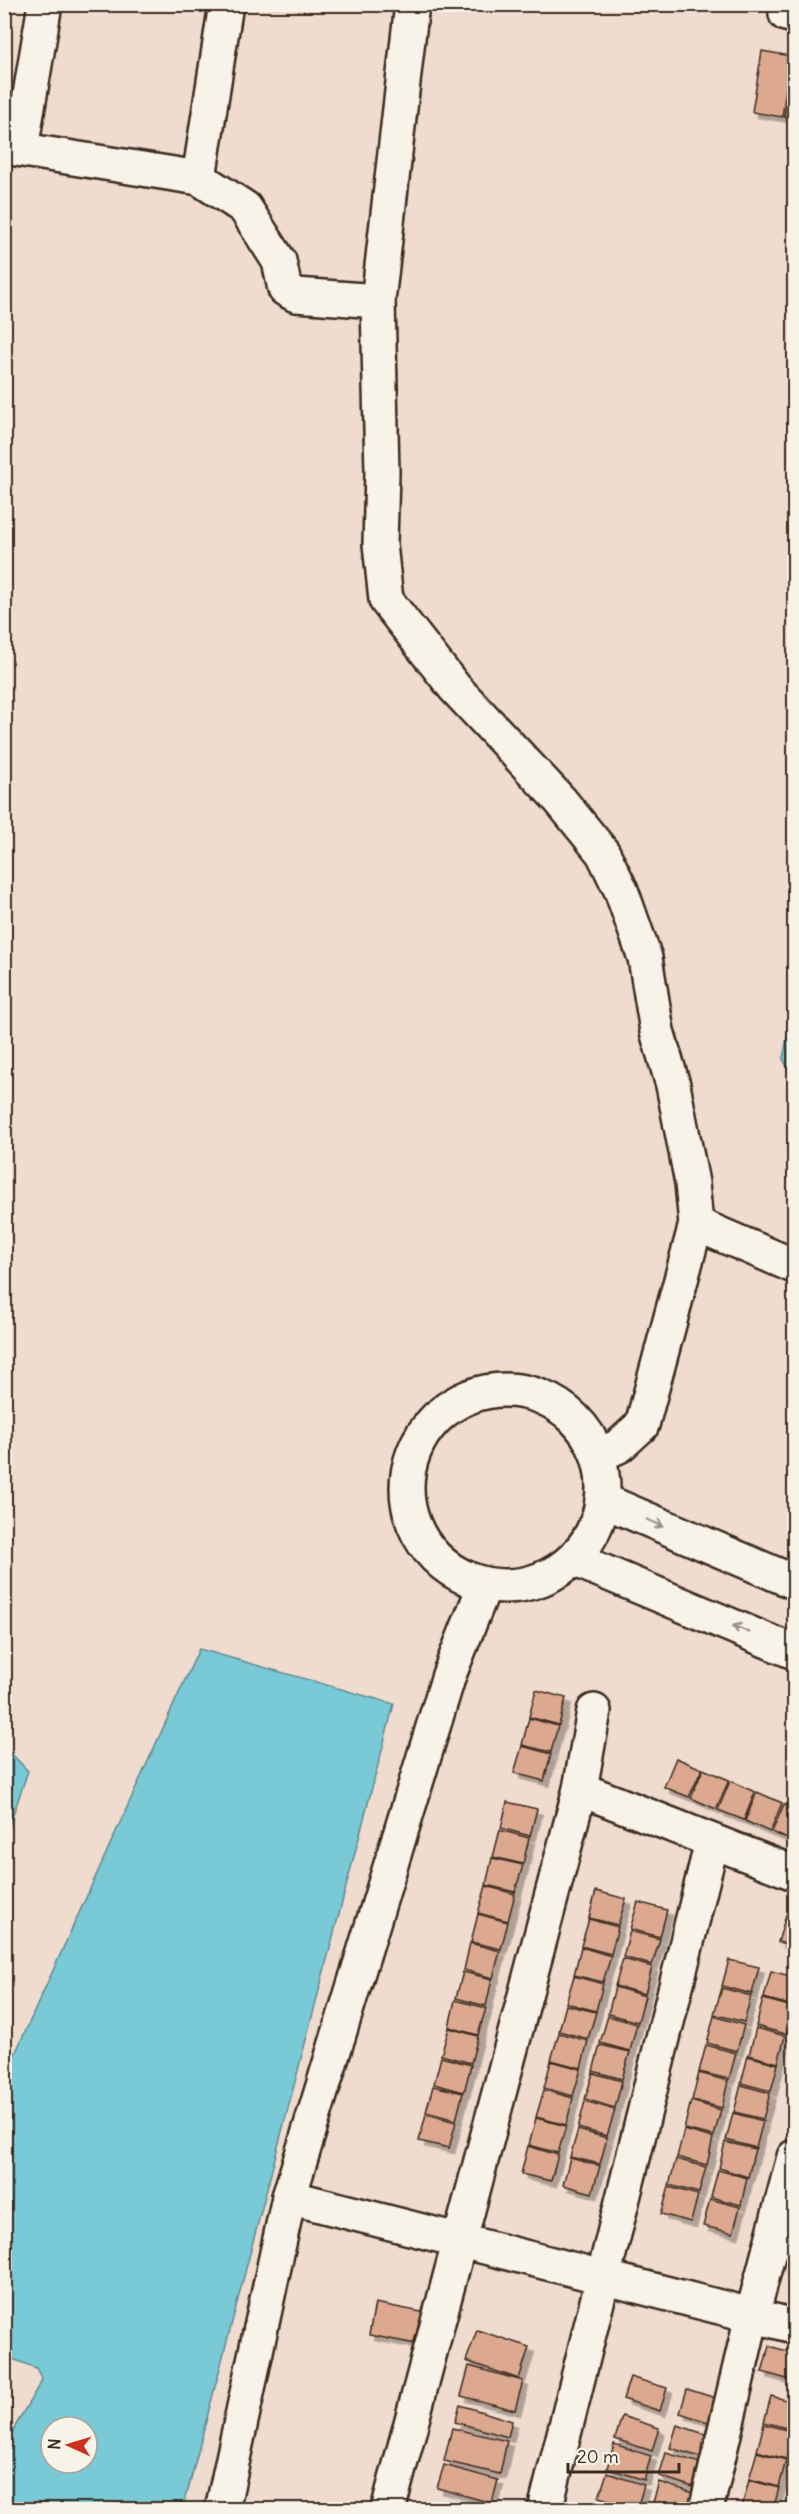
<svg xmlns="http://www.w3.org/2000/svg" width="799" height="2514" font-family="Delius,sans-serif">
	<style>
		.water { fill: #7ac9d7; stroke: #61898d; stroke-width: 1.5; fill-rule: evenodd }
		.building { fill: #dca890; stroke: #3b2a1e; stroke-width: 1.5; filter: url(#shadow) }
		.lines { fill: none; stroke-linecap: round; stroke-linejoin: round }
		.street-casing { stroke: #3b2a1e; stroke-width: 38 }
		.street { stroke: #f7f3e8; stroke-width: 33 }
		.oneway { stroke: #998e83 }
	</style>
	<defs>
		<filter id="shadow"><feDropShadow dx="5.5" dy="5.5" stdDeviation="0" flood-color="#0004"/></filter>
	</defs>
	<rect width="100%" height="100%" fill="#efdcce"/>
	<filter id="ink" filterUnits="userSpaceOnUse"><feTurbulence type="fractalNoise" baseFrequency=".0167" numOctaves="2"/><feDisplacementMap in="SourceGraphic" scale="12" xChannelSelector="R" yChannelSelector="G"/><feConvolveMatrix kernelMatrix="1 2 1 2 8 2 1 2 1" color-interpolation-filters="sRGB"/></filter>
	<g filter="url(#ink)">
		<g class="water">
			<polygon points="794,1001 794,1080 783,1059"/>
			<path d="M 199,1649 L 394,1704 L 183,2509 L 5,2509 L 5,2444 L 42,2380 L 36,2368 L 5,2356 L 5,2076 ZM 51,2427 L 87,2427 L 87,2463 L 51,2463 Z"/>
			<polygon points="5,1747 28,1771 5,1838"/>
		</g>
		<g class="building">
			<polygon points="762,51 791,56 782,117 752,112"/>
			<polygon points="794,57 794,119 784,117"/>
			<polygon points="536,1690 566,1698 559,1725 529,1717"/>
			<polygon points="529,1718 558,1726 551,1752 522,1745"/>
			<polygon points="522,1746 551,1754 544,1781 514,1773"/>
			<polygon points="676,1758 702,1769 689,1797 664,1787"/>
			<polygon points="703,1769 729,1780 716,1809 691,1798"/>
			<polygon points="730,1781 755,1792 744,1820 718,1810"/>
			<polygon points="757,1792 782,1803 770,1832 745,1821"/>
			<polygon points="507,1802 537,1809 530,1836 501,1828"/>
			<polygon points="784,1804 794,1808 794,1842 772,1832"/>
			<polygon points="500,1830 529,1838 523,1864 493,1857"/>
			<polygon points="492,1858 523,1865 515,1892 486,1885"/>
			<polygon points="486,1886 515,1894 508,1921 478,1913"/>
			<polygon points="596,1891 626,1899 618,1925 589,1918"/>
			<polygon points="638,1902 667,1910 660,1937 630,1929"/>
			<polygon points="478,1914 508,1922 501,1949 471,1942"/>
			<polygon points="786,1915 794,1918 794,1946 778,1942"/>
			<polygon points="589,1919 618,1927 611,1954 581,1946"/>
			<polygon points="630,1931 660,1939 652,1965 623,1957"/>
			<polygon points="470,1943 500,1951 493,1978 464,1970"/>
			<polygon points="581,1947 611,1956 603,1982 574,1975"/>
			<polygon points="623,1959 652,1967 645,1994 615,1986"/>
			<polygon points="729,1960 759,1967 752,1994 722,1986"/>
			<polygon points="771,1971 794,1977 793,2006 764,1998"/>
			<polygon points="463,1972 492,1979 486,2006 456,1998"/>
			<polygon points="574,1976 603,1984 596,2011 566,2003"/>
			<polygon points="615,1987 645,1996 638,2022 608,2014"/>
			<polygon points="722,1988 751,1996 744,2022 714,2014"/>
			<polygon points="763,1999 793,2007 786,2034 756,2026"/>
			<polygon points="455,2000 486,2008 478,2035 449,2027"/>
			<polygon points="566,2005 596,2012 588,2039 559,2031"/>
			<polygon points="608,2016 637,2024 630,2051 600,2043"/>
			<polygon points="714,2016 744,2025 737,2051 707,2043"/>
			<polygon points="449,2028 478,2036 471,2063 441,2055"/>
			<polygon points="756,2028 785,2036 778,2063 749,2055"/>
			<polygon points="559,2033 588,2041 581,2068 551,2060"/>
			<polygon points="600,2045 630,2052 622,2079 593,2071"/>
			<polygon points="706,2045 736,2053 729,2079 699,2072"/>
			<polygon points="748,2056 778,2064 771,2091 741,2083"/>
			<polygon points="441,2057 471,2065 464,2092 434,2084"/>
			<polygon points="551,2061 581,2069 573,2096 544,2088"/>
			<polygon points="593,2073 622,2081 615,2108 585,2099"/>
			<polygon points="699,2073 728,2081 722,2108 692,2100"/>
			<polygon points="741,2085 770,2093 763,2119 734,2112"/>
			<polygon points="433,2086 463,2093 456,2120 426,2112"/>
			<polygon points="544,2090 573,2098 566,2125 536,2117"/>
			<polygon points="585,2101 615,2110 607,2136 578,2128"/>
			<polygon points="691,2101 721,2110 714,2136 684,2129"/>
			<polygon points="733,2113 763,2121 756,2148 726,2140"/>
			<polygon points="426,2114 456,2122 449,2148 419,2141"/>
			<polygon points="536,2118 566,2126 558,2153 529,2145"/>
			<polygon points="578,2130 607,2138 600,2164 570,2157"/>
			<polygon points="684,2130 713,2138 707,2165 677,2157"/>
			<polygon points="725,2142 755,2149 748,2177 719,2168"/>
			<polygon points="528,2146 558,2155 551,2181 521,2174"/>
			<polygon points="570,2158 600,2166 592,2193 563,2185"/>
			<polygon points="676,2159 706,2167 699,2193 669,2185"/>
			<polygon points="718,2170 747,2178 741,2205 711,2197"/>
			<polygon points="669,2187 698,2195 691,2222 661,2214"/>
			<polygon points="710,2199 740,2207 733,2233 703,2226"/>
			<polygon points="375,2303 427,2313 421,2345 369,2335"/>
			<polygon points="477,2330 529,2347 519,2379 466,2361"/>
			<polygon points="769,2346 794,2353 794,2381 762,2372"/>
			<polygon points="469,2366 523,2381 515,2410 461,2396"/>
			<polygon points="630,2377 667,2388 660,2411 623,2399"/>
			<polygon points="687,2389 725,2401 717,2425 680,2413"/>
			<polygon points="771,2396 794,2402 794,2430 764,2422"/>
			<polygon points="460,2405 512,2421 508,2437 455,2422"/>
			<polygon points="622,2416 659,2428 652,2451 615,2439"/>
			<polygon points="764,2424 794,2432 786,2459 757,2451"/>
			<polygon points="677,2425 714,2437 707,2459 670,2448"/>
			<polygon points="452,2428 507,2441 500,2474 444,2461"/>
			<polygon points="614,2444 651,2456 644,2480 607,2468"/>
			<polygon points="757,2452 786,2460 779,2487 749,2479"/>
			<polygon points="666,2453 704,2464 696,2488 659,2476"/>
			<polygon points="444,2465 498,2480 492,2503 437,2488"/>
			<polygon points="607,2473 644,2485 637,2509 599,2497"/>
			<polygon points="749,2480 779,2488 773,2510 752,2510 742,2507"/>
			<polygon points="659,2482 697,2494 692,2510 663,2510 652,2506"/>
			<polygon points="791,2492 794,2493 794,2510 786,2510"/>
			<polygon points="439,2502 466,2510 438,2510"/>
			<polygon points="595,2502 619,2510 593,2510"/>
		</g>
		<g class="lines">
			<defs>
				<g id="street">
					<polyline points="786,14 794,16"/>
					<polyline points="4,147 199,178 245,208 279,261 285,289 296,295 378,301 382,472 380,544 386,600 455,688 560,800 603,853 621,890 645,958 657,1031 673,1085 692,1183 696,1224 642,1425 619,1446 599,1455"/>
					<polyline points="21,149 45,4"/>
					<polyline points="199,178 226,4"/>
					<polyline points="378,301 412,4"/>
					<polyline points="696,1224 794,1266"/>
					<circle cx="505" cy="1488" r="98"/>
					<polyline points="602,1500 794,1582"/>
					<polyline points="576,1560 794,1652"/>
					<polyline points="580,1789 794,1873"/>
					<polyline points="289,2197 794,2326"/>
					<polyline points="222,2510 289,2197 449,1675 484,1587"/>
					<polyline points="388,2510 580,1789 594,1711"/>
					<polyline points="545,2510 712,1842"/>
					<polyline points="706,2510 752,2316 794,2157"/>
				</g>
			</defs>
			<use href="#street" class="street-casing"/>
			<use href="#street" class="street"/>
		</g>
		<defs><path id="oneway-shaft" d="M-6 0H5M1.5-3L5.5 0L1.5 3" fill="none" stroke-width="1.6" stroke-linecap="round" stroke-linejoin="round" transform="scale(1.5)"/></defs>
		<g class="oneway">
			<use href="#oneway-shaft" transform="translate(655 1523) rotate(23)"/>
			<use href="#oneway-shaft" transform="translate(741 1629) rotate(-157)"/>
		</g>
	</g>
	<rect width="799" height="2514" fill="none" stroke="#f7f3e8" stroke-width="24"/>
	<rect x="12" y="12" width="775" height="2490" fill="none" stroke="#3b2a1e" stroke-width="2" filter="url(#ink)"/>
	<g transform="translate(69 2445) rotate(274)"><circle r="28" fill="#f7f3e8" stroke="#aca397" stroke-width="1.5"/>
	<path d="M0-4.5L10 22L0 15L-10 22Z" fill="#c8321e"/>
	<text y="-9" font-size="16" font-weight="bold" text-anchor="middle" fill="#3b2a1e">N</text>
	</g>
	<path d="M568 2463v9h111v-9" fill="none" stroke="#3b2a1e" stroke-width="3"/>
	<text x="577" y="2463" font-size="18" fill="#3b2a1e" stroke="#f7f3e8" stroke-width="4.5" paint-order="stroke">20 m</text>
</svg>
